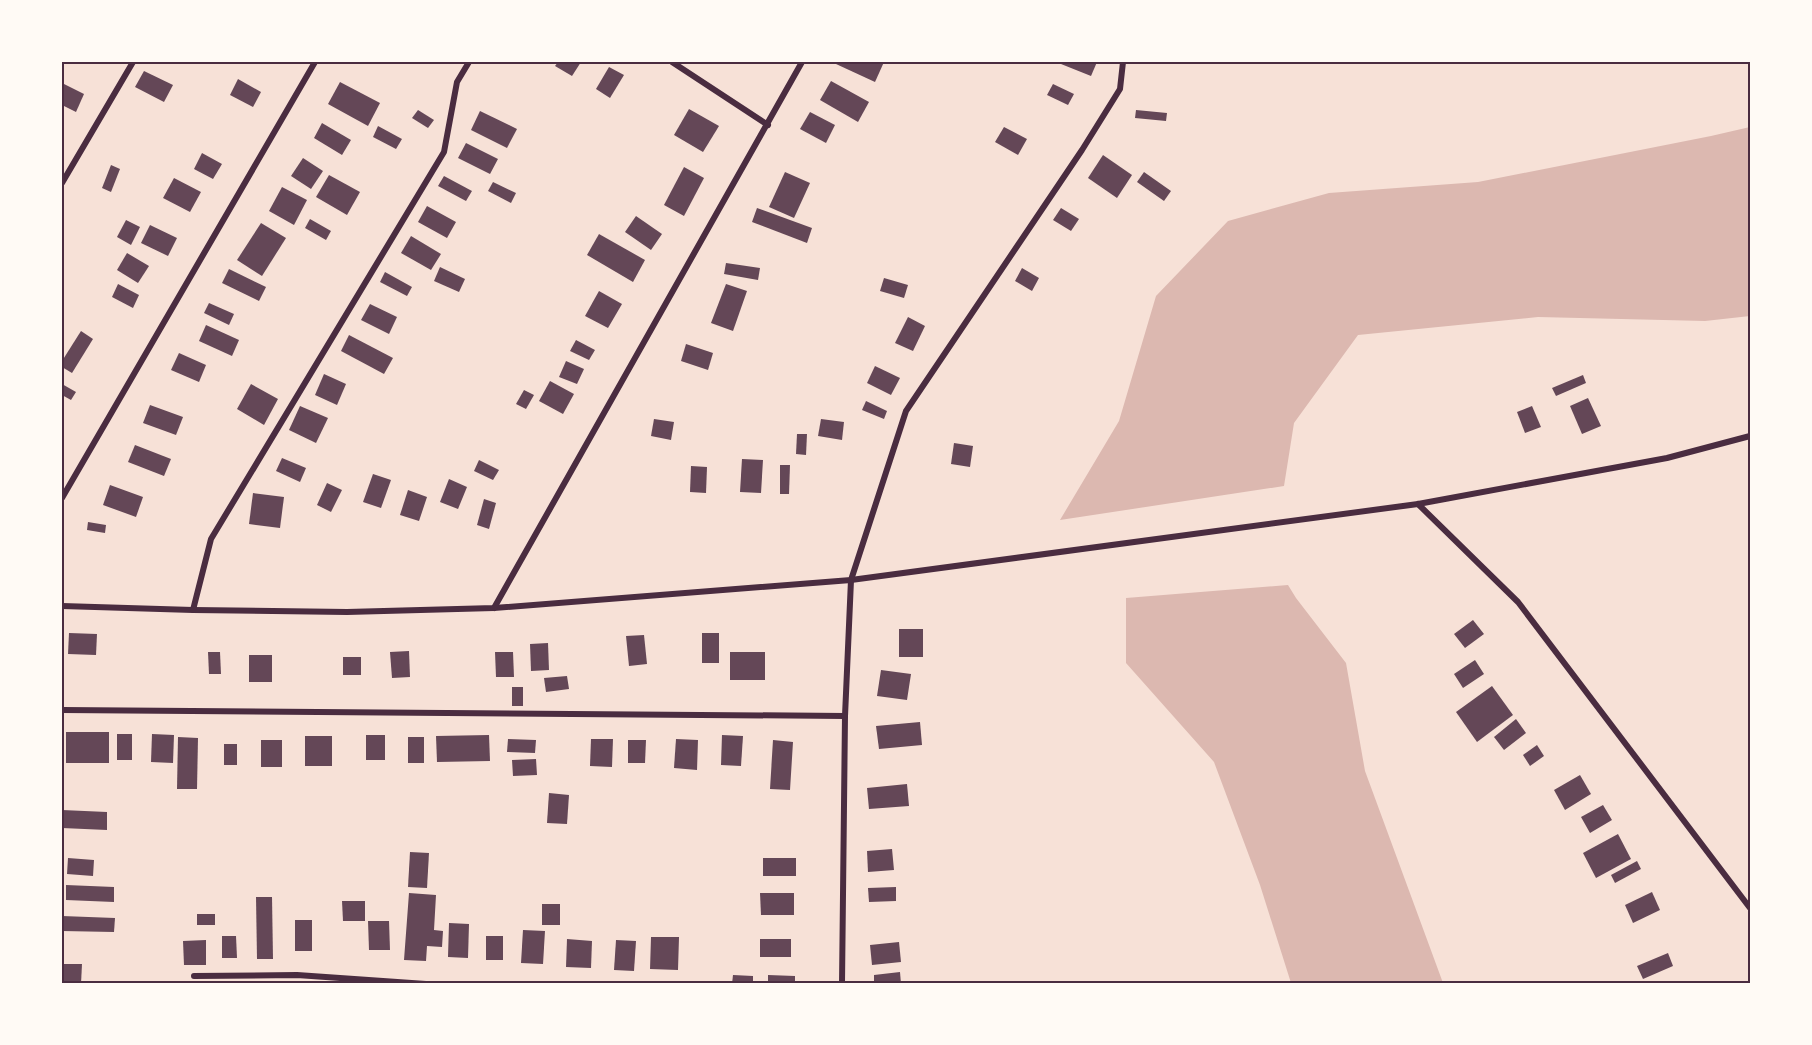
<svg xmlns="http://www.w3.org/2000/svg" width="1812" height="1045" font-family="Helvetica,sans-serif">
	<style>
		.water { fill: #dcb8b0 }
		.building { fill: #644757 }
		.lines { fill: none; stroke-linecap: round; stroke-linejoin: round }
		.minor { stroke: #4a2c40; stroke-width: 6 }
		.neatline { fill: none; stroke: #4a2c40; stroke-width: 2 }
	</style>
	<rect width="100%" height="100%" fill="#f7e1d7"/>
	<g class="water">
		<polygon points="1750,127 1750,316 1705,321 1538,317 1358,335 1294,423 1284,486 1060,520 1119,421 1156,296 1228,221 1329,193 1478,182 1711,136"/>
		<polygon points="1288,585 1296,598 1346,663 1365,771 1443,983 1291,983 1260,885 1214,762 1126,663 1126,598"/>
	</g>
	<g class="building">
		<polygon points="558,62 581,62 572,76 555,66"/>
		<polygon points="837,62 884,62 875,82 836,64"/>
		<polygon points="1056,62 1097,62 1091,76"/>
		<polygon points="609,67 624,75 610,98 596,89"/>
		<polygon points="144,71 173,85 164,102 135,87"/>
		<polygon points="238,79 261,92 253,107 230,95"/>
		<polygon points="831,81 869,102 858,122 820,100"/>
		<polygon points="340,82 380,103 368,126 328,104"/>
		<polygon points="62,83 84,94 76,112 62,105"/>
		<polygon points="1053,84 1074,94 1068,105 1047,95"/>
		<polygon points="689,109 719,126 703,152 674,135"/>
		<polygon points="418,110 434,120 428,128 412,118"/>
		<polygon points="1136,110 1167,113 1166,121 1135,118"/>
		<polygon points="480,111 517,129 507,148 471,130"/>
		<polygon points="810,112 835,125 826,143 800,129"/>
		<polygon points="322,123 351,140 342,155 314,138"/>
		<polygon points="378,126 402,139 396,149 373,137"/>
		<polygon points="1004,127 1027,139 1018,155 995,142"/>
		<polygon points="466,143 498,159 490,174 458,158"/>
		<polygon points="202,153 222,164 213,179 194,169"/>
		<polygon points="1103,155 1132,175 1117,198 1088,178"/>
		<polygon points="303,158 323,171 311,189 291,176"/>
		<polygon points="111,165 120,169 111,192 102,188"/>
		<polygon points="684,167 704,178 684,216 664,205"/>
		<polygon points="785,172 810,183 794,218 769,207"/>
		<polygon points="1144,172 1171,191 1164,201 1137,182"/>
		<polygon points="329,175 360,192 347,215 316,197"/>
		<polygon points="444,176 472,191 466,201 438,186"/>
		<polygon points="174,178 201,192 190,212 163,198"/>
		<polygon points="493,182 516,193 511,203 488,191"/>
		<polygon points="282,187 307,200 294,225 269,211"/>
		<polygon points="427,206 456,222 447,238 418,222"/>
		<polygon points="757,208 812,228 807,243 752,222"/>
		<polygon points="1061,208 1079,219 1071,231 1053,220"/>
		<polygon points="636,216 662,234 651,250 625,232"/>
		<polygon points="310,219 331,231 326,240 305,228"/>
		<polygon points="126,220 140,227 131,245 117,237"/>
		<polygon points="261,223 286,238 262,276 237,260"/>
		<polygon points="150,225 177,238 168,256 141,243"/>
		<polygon points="599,234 645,260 633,282 587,255"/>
		<polygon points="411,236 441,254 431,270 401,253"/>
		<polygon points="127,253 149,266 138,283 117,270"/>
		<polygon points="726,263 760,268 758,280 724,274"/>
		<polygon points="440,267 465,279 459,292 434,281"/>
		<polygon points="1022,268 1039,278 1032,291 1015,281"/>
		<polygon points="229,269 266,287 259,301 222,283"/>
		<polygon points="385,272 412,287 407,296 380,282"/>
		<polygon points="884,278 908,285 904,298 880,291"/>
		<polygon points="118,284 139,295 133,308 112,297"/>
		<polygon points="726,284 747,291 733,331 711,323"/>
		<polygon points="599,291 622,304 608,328 585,316"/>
		<polygon points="209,303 234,314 229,325 204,313"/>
		<polygon points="370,304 397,317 389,334 361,320"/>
		<polygon points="908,317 925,326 913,351 895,343"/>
		<polygon points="206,325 239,340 232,356 199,341"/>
		<polygon points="81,331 93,339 72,373 62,367 62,361"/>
		<polygon points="349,335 393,358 384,374 341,351"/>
		<polygon points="576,340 595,350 589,360 570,351"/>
		<polygon points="686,344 713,353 708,370 681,361"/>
		<polygon points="179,353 206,365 199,382 171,370"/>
		<polygon points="566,361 584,369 577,384 559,377"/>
		<polygon points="875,366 900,378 891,395 867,383"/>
		<polygon points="324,374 346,384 337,405 315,395"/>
		<polygon points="1583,375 1586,383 1556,396 1552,388"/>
		<polygon points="550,381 574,394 563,414 539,401"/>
		<polygon points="62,384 76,392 71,400 62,395"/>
		<polygon points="251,384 278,399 264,425 237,409"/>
		<polygon points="524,390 534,395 526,409 516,404"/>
		<polygon points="1588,398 1601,426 1582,434 1570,406"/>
		<polygon points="866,401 887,411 884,419 862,410"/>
		<polygon points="150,405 183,417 176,435 143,423"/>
		<polygon points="300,406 328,418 316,443 289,430"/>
		<polygon points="1532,406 1541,427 1525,433 1517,412"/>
		<polygon points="654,419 674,422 671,440 651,436"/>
		<polygon points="821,419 844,422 842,440 818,436"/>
		<polygon points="797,434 807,434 806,455 796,454"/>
		<polygon points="954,443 973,446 970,467 951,464"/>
		<polygon points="135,445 171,459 164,476 128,462"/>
		<polygon points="282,458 306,468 300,482 276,471"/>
		<polygon points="742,459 763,460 761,493 740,492"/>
		<polygon points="479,460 499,470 493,480 474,471"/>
		<polygon points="780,465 790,465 789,494 780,494"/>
		<polygon points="691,466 707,467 706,493 690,492"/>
		<polygon points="373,474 391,480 381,508 363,502"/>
		<polygon points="449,479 467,487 458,509 440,502"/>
		<polygon points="327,483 342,490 331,512 317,505"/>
		<polygon points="110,485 143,497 136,517 103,505"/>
		<polygon points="408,490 427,497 419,521 400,515"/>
		<polygon points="253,493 284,497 280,528 249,524"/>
		<polygon points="484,499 496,503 489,529 477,525"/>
		<polygon points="88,522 106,525 105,533 87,530"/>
		<polygon points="1473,620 1484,634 1465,648 1454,634"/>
		<rect x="899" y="629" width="24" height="28"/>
		<polygon points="69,633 97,634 96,655 68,654"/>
		<rect x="702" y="633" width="17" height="30"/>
		<polygon points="644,635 647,664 629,666 626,636"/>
		<polygon points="548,643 549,670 531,671 530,644"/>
		<polygon points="409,651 410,677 392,678 390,652"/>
		<polygon points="208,652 220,652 221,674 209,674"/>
		<polygon points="495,652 513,652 514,677 496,677"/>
		<rect x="730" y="652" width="35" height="28"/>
		<rect x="249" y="655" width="23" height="27"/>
		<rect x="343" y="657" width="18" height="18"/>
		<polygon points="1475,660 1484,674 1463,688 1454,674"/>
		<polygon points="881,670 911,674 907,700 877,696"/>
		<polygon points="567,676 569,689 546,692 544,678"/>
		<polygon points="1492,686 1513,715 1477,742 1456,712"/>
		<rect x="512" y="687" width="11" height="19"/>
		<polygon points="1516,719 1526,733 1504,750 1494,737"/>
		<polygon points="920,722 922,745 879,749 876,726"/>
		<rect x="66" y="732" width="43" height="31"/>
		<rect x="117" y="734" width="15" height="26"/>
		<polygon points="152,734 174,735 173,763 151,762"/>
		<rect x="366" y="735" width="19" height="25"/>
		<polygon points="489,735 490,761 437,762 436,736"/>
		<polygon points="722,735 743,736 741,766 721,765"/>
		<rect x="305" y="736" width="27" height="30"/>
		<polygon points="178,737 198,738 197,789 177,789"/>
		<rect x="408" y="737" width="16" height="26"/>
		<polygon points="508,739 536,740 535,753 507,752"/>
		<polygon points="591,739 613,739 612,767 590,766"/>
		<polygon points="676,739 698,740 697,770 674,768"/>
		<rect x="261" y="740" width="21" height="27"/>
		<polygon points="628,740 646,740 645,763 628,763"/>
		<polygon points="773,740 793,742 790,790 770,789"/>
		<rect x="224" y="744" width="13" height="21"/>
		<polygon points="1537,745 1544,756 1530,766 1523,755"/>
		<polygon points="536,759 537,775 513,776 512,760"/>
		<polygon points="1580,775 1591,794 1565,810 1554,790"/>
		<polygon points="907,784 909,806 869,809 867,788"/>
		<polygon points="549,793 569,795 567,824 547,823"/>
		<polygon points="1603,805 1612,820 1590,833 1581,817"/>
		<polygon points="62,810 107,812 107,830 62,828"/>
		<polygon points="1618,834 1631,859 1596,878 1583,853"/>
		<polygon points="892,849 894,870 868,872 867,851"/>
		<polygon points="410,852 429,853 427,888 408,887"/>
		<polygon points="68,858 94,860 93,876 67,874"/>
		<rect x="763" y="858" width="33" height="18"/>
		<polygon points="1637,861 1641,869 1615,883 1611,875"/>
		<polygon points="66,885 114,887 114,902 66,900"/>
		<polygon points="896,887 896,901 869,902 868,888"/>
		<polygon points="1652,892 1660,910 1633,923 1625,905"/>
		<polygon points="409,893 436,895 434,930 443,931 442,947 427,946 426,961 404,960"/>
		<polygon points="760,893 794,893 794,915 761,915"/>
		<polygon points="256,897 272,897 273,959 257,959"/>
		<polygon points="342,901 365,901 365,921 343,921"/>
		<rect x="542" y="904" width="18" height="21"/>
		<rect x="197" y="914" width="18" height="11"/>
		<polygon points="62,916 115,918 114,932 62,931"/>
		<rect x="295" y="920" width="17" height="31"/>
		<polygon points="368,921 389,921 390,950 369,950"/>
		<polygon points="449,923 469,924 468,958 448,957"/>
		<polygon points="523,930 545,931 543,964 521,963"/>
		<polygon points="222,936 236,936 237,958 222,958"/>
		<rect x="486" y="936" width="17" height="24"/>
		<polygon points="651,937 679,937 678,970 650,969"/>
		<polygon points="567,939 592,941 591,968 566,967"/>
		<rect x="760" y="939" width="31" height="18"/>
		<polygon points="206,940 206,965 184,965 183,941"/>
		<polygon points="616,940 636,941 634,971 614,970"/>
		<polygon points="899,942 901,962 872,965 870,945"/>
		<polygon points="1668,953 1673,966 1643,979 1637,966"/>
		<polygon points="62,964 82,964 81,984 62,984"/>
		<polygon points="900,972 901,984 874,984 874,975"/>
		<polygon points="733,975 753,976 753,984 732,984"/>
		<polygon points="768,975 795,976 795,984 768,984"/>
	</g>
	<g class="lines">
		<g class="minor">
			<polyline points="672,62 768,125"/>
			<polyline points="62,183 133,62"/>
			<polyline points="62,498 315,62"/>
			<polyline points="1418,504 1518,602 1750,908"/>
			<polyline points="62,606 193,610 347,612 494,608 851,580 1418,504 1667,458 1750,436"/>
			<polyline points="494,608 802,62"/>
			<polyline points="193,610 211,539 444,152 457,82 469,62"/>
			<polyline points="62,710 845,716"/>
			<polyline points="194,976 297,975 426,984"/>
			<polyline points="842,984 845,716 851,580 906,411 1082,150 1120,89 1123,62"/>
		</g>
	</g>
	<rect width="1812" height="1045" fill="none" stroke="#fffaf5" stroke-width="126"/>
	<rect x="63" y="63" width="1686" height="919" class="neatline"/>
</svg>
